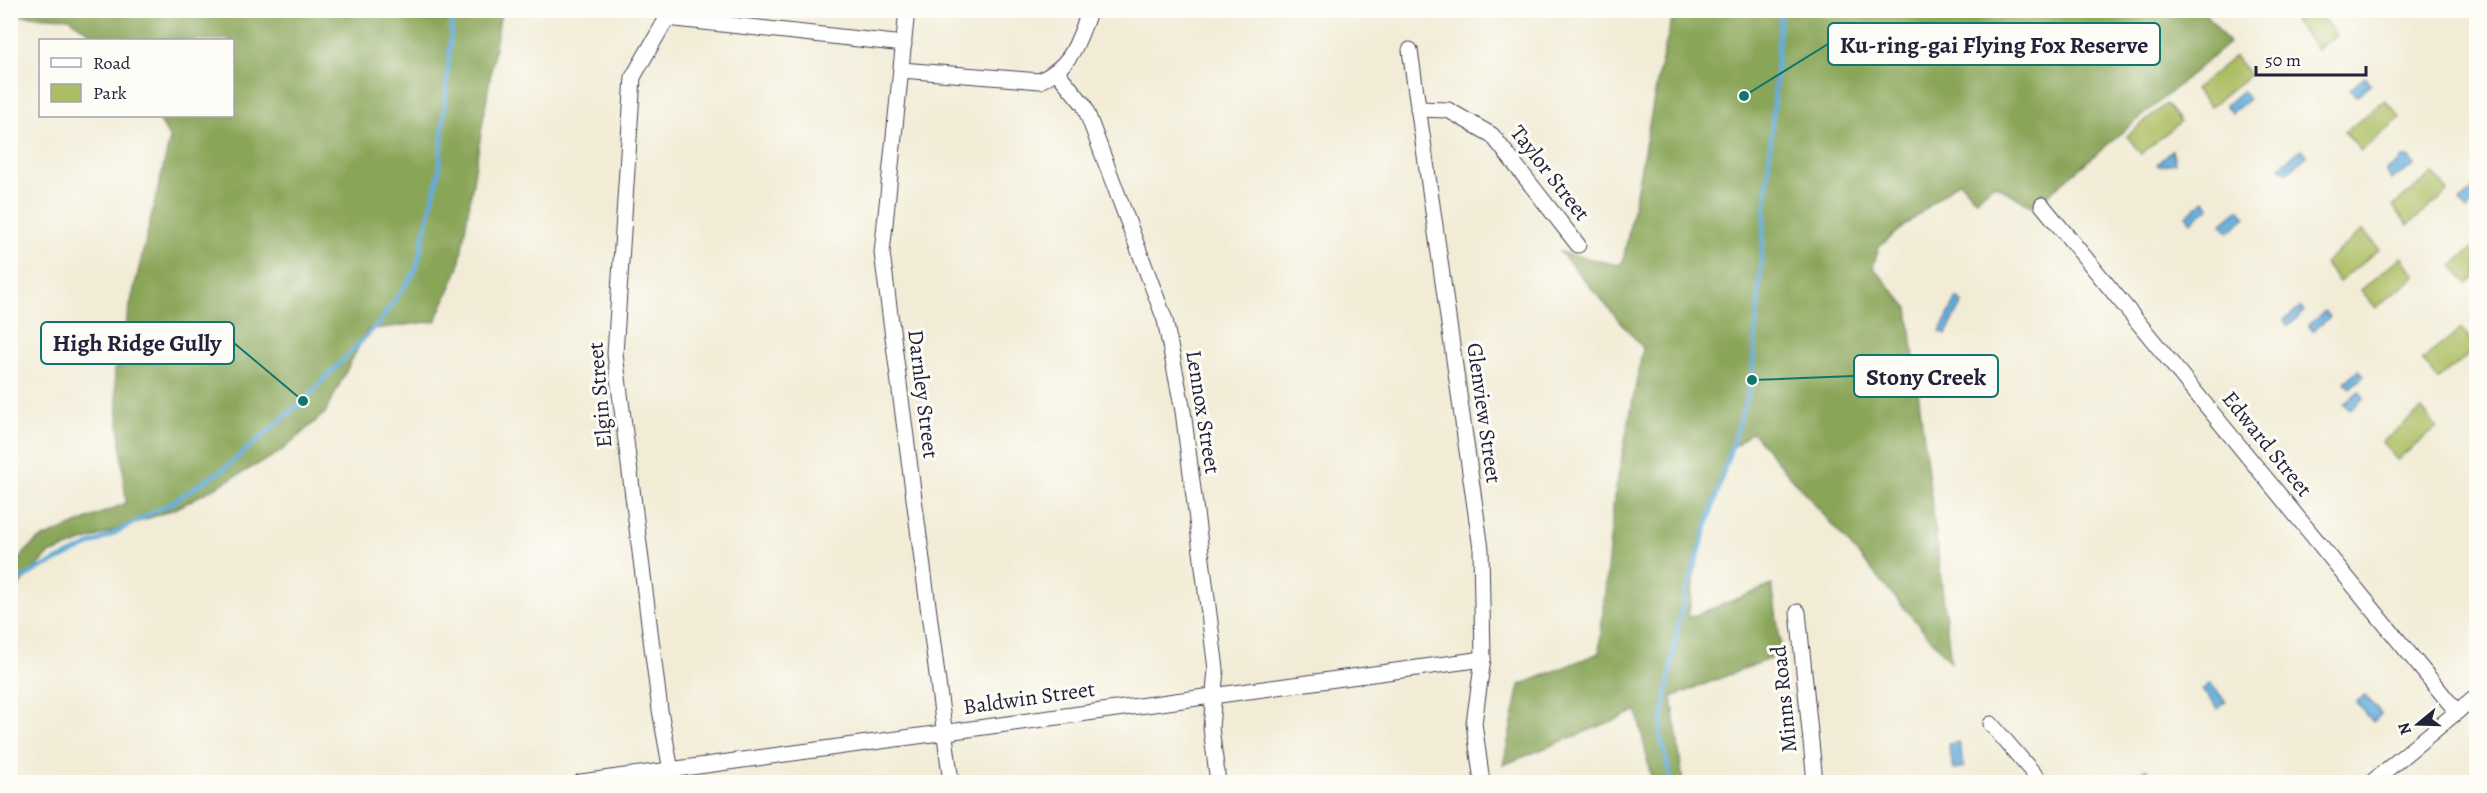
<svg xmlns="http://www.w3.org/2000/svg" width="2487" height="793" font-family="Alegreya,serif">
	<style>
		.green { fill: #acbe62; stroke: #67704e; stroke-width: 1.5 }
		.forest { fill: #89a558; stroke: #56644a; stroke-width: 1.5 }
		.water { fill: #62acda; stroke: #42678a; stroke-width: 1.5 }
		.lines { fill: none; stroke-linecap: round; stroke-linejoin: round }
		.stream { stroke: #62acda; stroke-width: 4.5 }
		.street-casing { stroke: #414052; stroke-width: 17 }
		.street { stroke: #fff; stroke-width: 15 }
		.labels { text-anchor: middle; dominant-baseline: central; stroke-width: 6; stroke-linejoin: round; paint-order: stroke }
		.street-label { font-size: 22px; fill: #22223b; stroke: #fdfcf7 }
		.leader { fill: none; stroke: #0f766e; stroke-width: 2 }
		.callout-dot { fill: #0f766e; stroke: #fdfcf7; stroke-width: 2 }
		.callout { fill: #fdfcf7; stroke: #0f766e; stroke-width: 2 }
		.callout-label { font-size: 24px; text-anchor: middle; font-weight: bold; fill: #22223b }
	</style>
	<rect width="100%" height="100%" fill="#fdfcf7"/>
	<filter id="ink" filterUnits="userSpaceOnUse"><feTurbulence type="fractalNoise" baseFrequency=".0167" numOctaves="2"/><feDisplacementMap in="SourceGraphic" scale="12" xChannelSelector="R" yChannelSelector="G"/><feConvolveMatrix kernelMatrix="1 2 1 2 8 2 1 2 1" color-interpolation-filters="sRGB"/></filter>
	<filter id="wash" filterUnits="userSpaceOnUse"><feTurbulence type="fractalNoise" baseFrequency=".008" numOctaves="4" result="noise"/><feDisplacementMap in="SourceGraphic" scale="24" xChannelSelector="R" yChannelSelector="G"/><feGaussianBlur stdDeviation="1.35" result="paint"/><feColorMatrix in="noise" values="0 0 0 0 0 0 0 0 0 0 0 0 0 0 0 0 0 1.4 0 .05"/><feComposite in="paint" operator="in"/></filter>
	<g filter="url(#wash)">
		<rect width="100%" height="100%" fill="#f2ecd6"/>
		<g class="green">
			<polygon points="2286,11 2317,11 2336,35 2317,50"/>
			<polygon points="2235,56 2250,75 2210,107 2195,89"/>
			<polygon points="2385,100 2400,118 2361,151 2345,132"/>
			<polygon points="2166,104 2180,122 2141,154 2127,136"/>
			<polygon points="2433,173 2448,192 2408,225 2393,206"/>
			<polygon points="2363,230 2379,249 2339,282 2324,263"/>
			<polygon points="2476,245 2476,276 2467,284 2452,266"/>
			<polygon points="2401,257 2416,276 2376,308 2361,290"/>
			<polygon points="2462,328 2476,348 2438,379 2422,360"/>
			<polygon points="2422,409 2437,428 2397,460 2382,442"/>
		</g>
		<g class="forest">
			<polygon points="11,10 501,11 459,267 436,321 367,330 325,413 279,453 177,508 49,554 11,594 11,567 36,541 126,503 114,368 142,363 123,335 170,139 157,116 232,116 232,40 99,40 69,18 11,15"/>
			<polygon points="1673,11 2204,11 2229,43 2033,207 1994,184 1976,200 1959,181 1879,247 1873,267 1908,308 1951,662 1752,432 1731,449 1697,557 1688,618 1772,585 1782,654 1672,697 1683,782 1652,782 1637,711 1503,765 1520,685 1599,653 1614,498 1643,348 1560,252 1618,265 1623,262 1660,67 1674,12"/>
		</g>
		<g class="water">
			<polygon points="2365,77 2371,84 2356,96 2350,89"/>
			<polygon points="2242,91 2249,99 2232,113 2226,105"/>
			<polygon points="2301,149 2307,156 2286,173 2280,166"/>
			<polygon points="2172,150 2175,163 2159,166 2157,164"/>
			<polygon points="2402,158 2409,158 2415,165 2391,180 2386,170 2398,164"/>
			<polygon points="2476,187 2476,202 2467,210 2460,201"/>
			<polygon points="2204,200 2210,207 2191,222 2186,216"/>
			<polygon points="2239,209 2246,217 2228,232 2221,224"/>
			<polygon points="1957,298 1963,302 1946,334 1940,331"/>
			<polygon points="2300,307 2304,312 2288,326 2284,320"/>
			<polygon points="2325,311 2330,317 2313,331 2308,325"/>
			<polygon points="2359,370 2364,376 2350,388 2345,382"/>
			<polygon points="2359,391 2364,398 2350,410 2344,404"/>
			<polygon points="2210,683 2226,702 2218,709 2202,690"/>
			<polygon points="2365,695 2381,714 2373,722 2356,702"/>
			<polygon points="1959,742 1964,767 1954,769 1948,744"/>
			<polygon points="2146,768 2158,782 2144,782 2138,775"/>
		</g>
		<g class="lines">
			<g class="stream">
				<polyline points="10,586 38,569 109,536 171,503 225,468 303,401 379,323 416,270 439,172 452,23 450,10"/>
				<polyline points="1672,782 1660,735 1679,617 1752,380 1781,10"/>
			</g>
		</g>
	</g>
	<g filter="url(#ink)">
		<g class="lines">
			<defs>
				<g id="street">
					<polyline points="666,10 667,18 633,77 615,354 660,710 673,782"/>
					<polyline points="907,10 882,253 951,782"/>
					<polyline points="667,18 904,44"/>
					<polyline points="1410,50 1481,549 1483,659 1474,723 1482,782"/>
					<path d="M 901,70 L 1040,81 C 1074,63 1076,45 1090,10"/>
					<polyline points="1057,72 1084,105 1165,320 1183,411 1216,669 1211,728 1218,782"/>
					<polyline points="1418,109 1448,110 1492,135 1578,245"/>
					<polyline points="2042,205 2457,712"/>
					<polyline points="1798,612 1815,782"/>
					<polyline points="1991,724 2041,782"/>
					<polyline points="581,782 1483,659"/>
					<polyline points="2372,782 2476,696"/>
				</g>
			</defs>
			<use href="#street" class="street-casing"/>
			<use href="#street" class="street"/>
		</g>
	</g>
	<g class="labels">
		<g class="street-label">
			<text transform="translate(1550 173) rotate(52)">Taylor Street</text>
			<text transform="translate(923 394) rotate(83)">Darnley Street</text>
			<text transform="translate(600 395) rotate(-95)">Elgin Street</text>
			<text transform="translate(1203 412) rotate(81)">Lennox Street</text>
			<text transform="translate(1484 413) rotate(82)">Glenview Street</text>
			<text transform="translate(2267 444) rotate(51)">Edward Street</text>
			<text transform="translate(1029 698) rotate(-8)">Baldwin Street</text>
			<text transform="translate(1784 699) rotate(-96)">Minns Road</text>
		</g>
	</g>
	<path class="leader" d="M1744 96L1828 44M303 401L234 343M1752 380L1854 376"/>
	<g class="callout-dot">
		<circle cx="1744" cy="96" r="6"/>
		<circle cx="303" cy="401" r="6"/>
		<circle cx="1752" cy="380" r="6"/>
	</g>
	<g class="callout">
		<rect x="1828" y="23" width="332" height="42" rx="6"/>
		<rect x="41" y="322" width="193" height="42" rx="6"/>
		<rect x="1854" y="355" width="144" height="42" rx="6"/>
	</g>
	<g class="callout-label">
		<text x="1994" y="53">Ku-ring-gai Flying Fox Reserve</text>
		<text x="137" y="351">High Ridge Gully</text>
		<text x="1926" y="385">Stony Creek</text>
	</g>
	<rect width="2487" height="793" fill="none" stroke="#fdfcf7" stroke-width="36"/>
	<rect x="39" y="39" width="195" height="78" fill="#fdfcf7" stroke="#a5a5ac" stroke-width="1.5"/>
	<rect x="51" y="58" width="30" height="9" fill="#ffffff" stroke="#a5a5ac" stroke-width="1.5"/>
	<text x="93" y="69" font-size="18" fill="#22223b">Road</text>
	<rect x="51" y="84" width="30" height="18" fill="#acbe62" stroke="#a5a5ac" stroke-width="1.5"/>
	<text x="93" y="99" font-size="18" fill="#22223b">Park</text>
	<g transform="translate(2418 724) rotate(251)" stroke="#fdfcf7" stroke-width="4.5" paint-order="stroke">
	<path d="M0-4.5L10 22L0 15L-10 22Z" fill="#22223b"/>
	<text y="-9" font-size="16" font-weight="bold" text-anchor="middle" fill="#22223b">N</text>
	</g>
	<path d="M2256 66v9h110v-9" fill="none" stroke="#22223b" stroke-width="3"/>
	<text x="2265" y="66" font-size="18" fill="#22223b" stroke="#fdfcf7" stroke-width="4.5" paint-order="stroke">50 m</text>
</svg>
